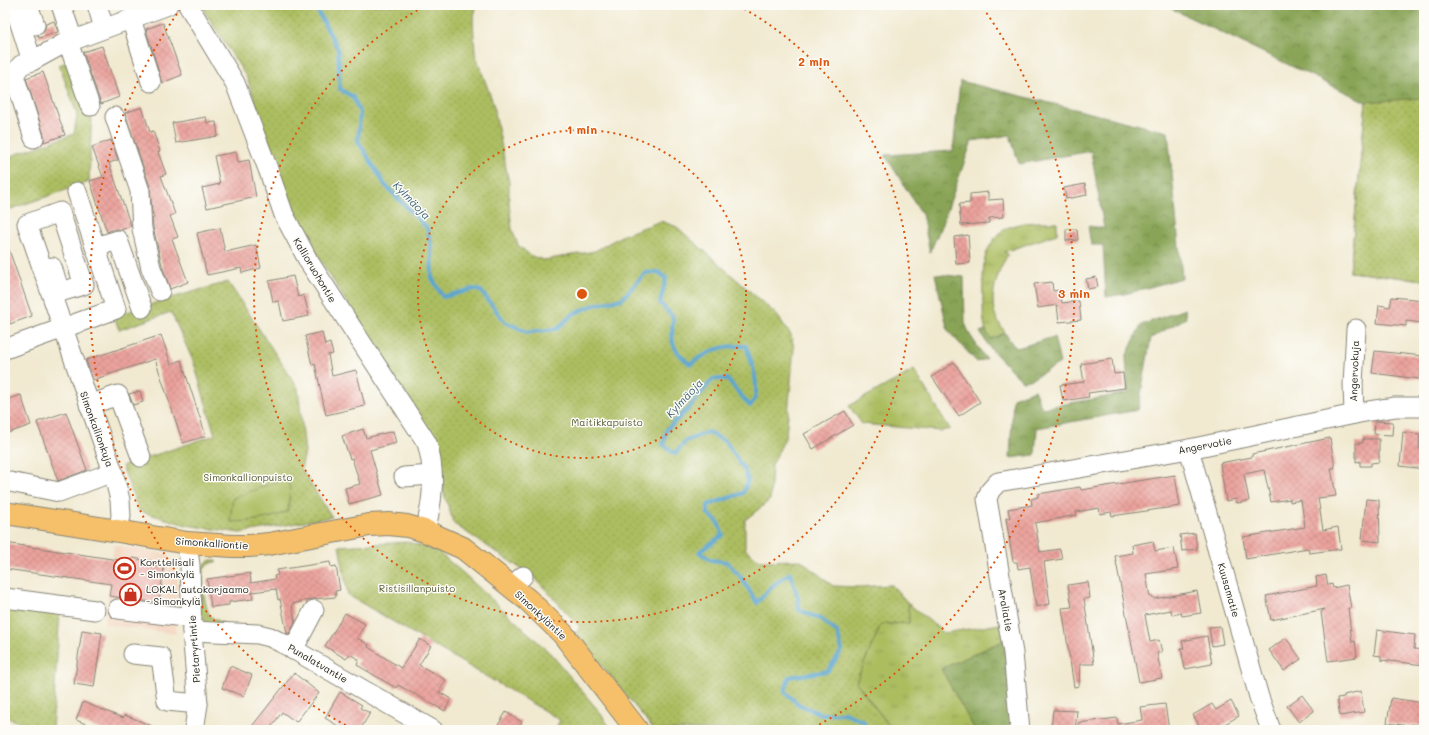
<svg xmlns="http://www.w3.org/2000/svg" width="1429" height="735" font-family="Mali,sans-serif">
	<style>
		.built { fill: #f3d4be }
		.grass { fill: url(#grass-tufts); stroke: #646c3e }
		.forest { fill: url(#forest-crowns); stroke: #526039 }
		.park { fill: url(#park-dots); stroke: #646c3e }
		.garden { fill: #acbd60; stroke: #646c3e }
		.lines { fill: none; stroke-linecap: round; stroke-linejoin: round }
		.stream { stroke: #58a5d1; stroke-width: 4 }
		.building { fill: url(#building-cross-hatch) }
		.minor-casing { stroke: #868376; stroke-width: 21 }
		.major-casing { stroke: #868376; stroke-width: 24 }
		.minor { stroke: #fff; stroke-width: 19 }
		.major { stroke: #f6c06b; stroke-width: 22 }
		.ring { fill: none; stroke: #de560d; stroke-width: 2; stroke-dasharray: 2 4 }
		.labels { text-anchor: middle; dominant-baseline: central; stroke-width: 3; stroke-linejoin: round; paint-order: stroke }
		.street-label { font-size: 10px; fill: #1c1c1c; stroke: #fdfcf7 }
		.park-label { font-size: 10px; fill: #565c37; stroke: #fdfcf7 }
		.poi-label { font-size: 10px; fill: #1c1c1c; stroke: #fdfcf7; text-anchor: start }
		.water-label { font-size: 11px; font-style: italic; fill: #3a6076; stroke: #fdfcf7 }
		.centre { fill: #de560d; stroke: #fdfcf7; stroke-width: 2 }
		.ring-label { font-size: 12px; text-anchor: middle; font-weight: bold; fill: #de560d; stroke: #fdfcf7; stroke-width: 3; stroke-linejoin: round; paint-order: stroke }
	</style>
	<defs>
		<pattern id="grass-tufts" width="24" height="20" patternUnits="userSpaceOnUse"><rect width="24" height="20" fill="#acbd60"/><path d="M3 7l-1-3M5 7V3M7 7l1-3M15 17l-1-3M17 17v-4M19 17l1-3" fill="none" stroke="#93a253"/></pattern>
		<pattern id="forest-crowns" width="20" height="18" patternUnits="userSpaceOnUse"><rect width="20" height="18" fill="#89a456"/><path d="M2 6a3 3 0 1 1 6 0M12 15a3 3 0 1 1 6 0" fill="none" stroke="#6f8546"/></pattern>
		<pattern id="park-dots" width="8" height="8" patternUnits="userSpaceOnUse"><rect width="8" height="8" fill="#acbd60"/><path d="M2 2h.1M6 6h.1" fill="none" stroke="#93a253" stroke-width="1.8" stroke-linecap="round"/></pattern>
		<pattern id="building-cross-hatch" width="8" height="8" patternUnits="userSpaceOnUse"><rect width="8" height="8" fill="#eba29c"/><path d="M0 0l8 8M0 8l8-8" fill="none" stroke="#c98b86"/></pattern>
	</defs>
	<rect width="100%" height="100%" fill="#fdfcf7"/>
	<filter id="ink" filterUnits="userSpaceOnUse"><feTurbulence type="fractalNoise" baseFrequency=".025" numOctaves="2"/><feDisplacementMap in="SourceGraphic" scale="8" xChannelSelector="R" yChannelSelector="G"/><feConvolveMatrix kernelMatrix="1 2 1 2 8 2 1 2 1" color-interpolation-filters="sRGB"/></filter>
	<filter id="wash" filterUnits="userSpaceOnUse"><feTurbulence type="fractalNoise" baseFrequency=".012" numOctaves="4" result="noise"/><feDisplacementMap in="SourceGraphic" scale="16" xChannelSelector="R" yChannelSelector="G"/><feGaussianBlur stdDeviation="0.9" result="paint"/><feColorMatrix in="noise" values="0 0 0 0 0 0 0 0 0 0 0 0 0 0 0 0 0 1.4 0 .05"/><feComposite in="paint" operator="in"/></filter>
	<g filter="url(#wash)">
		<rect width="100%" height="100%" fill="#f1ead1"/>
		<polygon class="built" points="114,545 168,554 177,574 176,634 104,624"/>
		<g class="grass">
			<path d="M 1036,222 L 1057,222 L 1057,234 L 1004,252 L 1008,254 C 998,272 987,299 997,319 C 999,324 1003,328 1005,333 L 991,340 C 989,336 986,332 985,328 C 982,316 982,270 985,258 C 988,248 993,239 1001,232 C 1010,224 1025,223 1036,222 Z"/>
			<polygon points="914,370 950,429 941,431 862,424 849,406"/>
			<path d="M 211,560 L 216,560 L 217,562 C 211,562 205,565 203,572 C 201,579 206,611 210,616 C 213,619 220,621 224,624 L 209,624 L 204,620 L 200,614 L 199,572 L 207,562 Z"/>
			<polygon points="908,603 944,633 1001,624 1005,640 942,669 975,730 892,730 856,682 881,624 909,623"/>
		</g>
		<g class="forest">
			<polygon points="1164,5 1424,5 1424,280 1350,272 1366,102"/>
			<polygon points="960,81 1168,132 1182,278 1125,294 1106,297 1103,245 1091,245 1088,226 1104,228 1091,151 1019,164 1010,135 972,141 941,227 930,252 922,214 885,155 953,151"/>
			<polygon points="935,274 964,277 965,323 970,335 986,359 977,362 948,331"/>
			<polygon points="1185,309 1186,318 1151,338 1138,410 1037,428 1035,455 1010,458 1013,398 1034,390 1042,408 1128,393 1126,357 1141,325"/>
			<polygon points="985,330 991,339 1005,333 1013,345 1017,348 1054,337 1060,363 1030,380 1022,381 990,348 980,332"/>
			<polygon points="1005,640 1014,730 975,730 941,669"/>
		</g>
		<g class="park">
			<polygon points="203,5 477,5 473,19 475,53 493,103 509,183 509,203 512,229 518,245 531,256 544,260 595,251 623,235 661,221 677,227 777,315 791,335 794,348 786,436 772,465 770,500 745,520 745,549 760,561 801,560 833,586 857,587 892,585 908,603 909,623 881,624 856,682 892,730 654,730 576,633 580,627 535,578 454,524 443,491 436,442 361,326 299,225 284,186 247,78 205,12"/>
			<polygon points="76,59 92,108 89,182 5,211 5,158 74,134 77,114 59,65"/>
			<polygon points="1424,98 1424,280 1350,272 1366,102"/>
			<polygon points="228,282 298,388 305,452 301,469 332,517 240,533 186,525 139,511 122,466 215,435 194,363 171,312 119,330 114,316 171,298"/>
			<polygon points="408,542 437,551 462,572 551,654 598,710 612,730 555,730 560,720 348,595 339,546"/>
			<polygon points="5,604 60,612 52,730 40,730 5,717"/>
		</g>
		<path class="garden" d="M 287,478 L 290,489 L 288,511 C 269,520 251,521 230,522 L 233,498 Z"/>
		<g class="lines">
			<path class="stream" d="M 316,5 L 316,8 L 338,49 L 340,89 L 353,97 L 360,113 L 358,141 L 385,185 L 427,228 L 431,245 L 432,278 L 443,297 L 473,289 L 481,291 L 505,322 L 528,332 L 557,329 L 573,314 L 594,305 L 622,299 L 645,273 L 658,272 L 666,278 L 660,303 L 673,317 C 671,342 670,348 690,364 C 712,350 719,345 746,346 C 751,360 759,382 755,398 C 754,401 751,404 750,406 L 727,379 L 713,379 L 688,409 L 667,429 L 663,444 L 675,454 L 686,441 L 708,432 L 726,442 L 745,471 L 748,481 L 743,493 L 708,505 L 708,514 L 717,521 L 723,535 L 699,552 L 711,560 L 727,562 L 741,577 L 757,603 L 771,587 L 790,573 L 798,598 L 799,610 L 821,619 L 837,632 L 842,650 L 828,671 L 789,677 L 785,692 L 798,704 L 821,714 L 845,713 L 863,721 L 868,730"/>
		</g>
		<g id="blocks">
			<g class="building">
				<polygon points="54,21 58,32 39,38 38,35 44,32 46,24"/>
				<polygon points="163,23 182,75 162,83 146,29"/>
				<polygon points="102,46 119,97 101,104 83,52"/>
				<polygon points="43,72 65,135 44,142 44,135 26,78"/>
				<polygon points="142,107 150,132 153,131 160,151 158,152 166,174 161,176 175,214 170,216 178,237 172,239 188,282 170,289 162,265 153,227 152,219 154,218 152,212 150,187 125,113"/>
				<polygon points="206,117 207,123 216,122 218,136 176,143 172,123"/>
				<polygon points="111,140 118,160 109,163 131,226 121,230 115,229 107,232 90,181 103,177 92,147"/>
				<polygon points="236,152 238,162 249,160 256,197 207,208 202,188 220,184 214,156"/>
				<polygon points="1085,184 1087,195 1066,199 1064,188"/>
				<polygon points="988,192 988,200 1003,199 1004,217 989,218 989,223 961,225 959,204 970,203 970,194"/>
				<polygon points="220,228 225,252 256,245 261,268 242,273 241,268 207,275 197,233"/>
				<polygon points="1066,229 1077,229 1078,240 1066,241"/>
				<polygon points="968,235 970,263 956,264 954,237"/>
				<polygon points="7,244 32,316 10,324 5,309 5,245"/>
				<polygon points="293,276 298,297 304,295 309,316 283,321 279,301 273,302 269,281"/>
				<polygon points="1096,277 1098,287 1088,289 1086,279"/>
				<polygon points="1052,282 1053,291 1060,290 1062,303 1079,301 1081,320 1059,322 1057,305 1038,308 1034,284"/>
				<polygon points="1392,297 1424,300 1422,323 1406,321 1406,326 1377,323 1379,305 1390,307"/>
				<polygon points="322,332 325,345 330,343 333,354 328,355 332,376 356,370 365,406 326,415 315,364 312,365 305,336"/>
				<polygon points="161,335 171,364 181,360 206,436 183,443 155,359 93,380 86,360"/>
				<polygon points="1375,351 1423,356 1420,379 1372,373"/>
				<polygon points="1112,359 1114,374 1123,373 1125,388 1088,393 1089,397 1063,401 1060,385 1084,382 1081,364"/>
				<polygon points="954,362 980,402 959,416 932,377"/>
				<polygon points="140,391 143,402 133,405 129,394"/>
				<polygon points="21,395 31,425 5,434 5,400"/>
				<polygon points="845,411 853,425 813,449 804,434"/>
				<polygon points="66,412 87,470 58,481 37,422"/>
				<polygon points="1375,421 1393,422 1392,435 1374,434"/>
				<polygon points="363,429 366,438 393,431 396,443 370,450 383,495 349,504 345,488 360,484 352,458 350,459 342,436"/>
				<polygon points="1403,432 1420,434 1419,449 1424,450 1424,469 1400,466"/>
				<polygon points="1330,438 1335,468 1331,468 1336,496 1318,498 1323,530 1338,527 1341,549 1309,553 1308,548 1246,559 1243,537 1305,527 1301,500 1290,502 1290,499 1271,502 1264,470 1244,474 1249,501 1237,503 1236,499 1226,501 1220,463 1252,457 1252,454"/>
				<polygon points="1363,439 1379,439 1379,462 1371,463 1371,466 1360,466 1360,461 1356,462 1356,443 1363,443"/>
				<polygon points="1175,475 1180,506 1112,516 1111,512 1100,514 1099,508 1076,512 1077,515 1035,523 1040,552 1060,549 1062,559 1044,562 1050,604 1036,607 1030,567 1018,569 1017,562 1013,562 1006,518 1010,518 1008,509 1032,505 1031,499 1038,497 1038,494 1080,487 1081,490"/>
				<polygon points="1366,499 1379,500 1380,542 1362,540"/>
				<polygon points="1195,533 1197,549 1182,551 1180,535"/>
				<polygon points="1153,541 1155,551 1174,548 1178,569 1146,574 1150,597 1154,597 1154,599 1197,591 1201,613 1182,616 1181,613 1172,615 1171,610 1145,615 1150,642 1159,640 1162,652 1157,653 1162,678 1139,682 1115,556 1133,553 1132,545"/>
				<polygon points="5,543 132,562 132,558 152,561 151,565 164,567 159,603 109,596 111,584 5,569"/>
				<polygon points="330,562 331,567 336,566 340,590 335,591 336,597 313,599 292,604 295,622 289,634 287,633 280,599 278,600 276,589 252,592 253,599 229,602 229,605 211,607 207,579 250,573 251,583 275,579 274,576 278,575 277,570"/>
				<polygon points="1326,575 1328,585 1332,584 1333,588 1347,585 1351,608 1348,608 1352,642 1355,641 1357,657 1328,661 1321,612 1325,609 1271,620 1266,596 1317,586 1316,577"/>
				<polygon points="1088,582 1090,598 1084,599 1094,664 1080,664 1079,686 1074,687 1062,608 1072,607 1068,585"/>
				<polygon points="345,613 365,624 357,638 369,645 368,647 401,668 420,639 431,646 419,665 446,680 439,692 451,699 445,711 398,685 396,688 357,665 359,660 350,654 346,659 325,646"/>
				<polygon points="1220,626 1223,644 1212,646 1209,627"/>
				<polygon points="82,630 102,633 94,687 74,684"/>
				<polygon points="1377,630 1415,635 1414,649 1424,650 1424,665 1381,660 1381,656 1374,655"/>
				<polygon points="1207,636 1212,664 1185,669 1181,648 1184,648 1182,641"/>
				<polygon points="1286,638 1301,659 1284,671 1269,650"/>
				<polygon points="230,666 252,675 244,696 222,688"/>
				<polygon points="294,673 319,693 296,722 282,712 269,730 249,730"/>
				<polygon points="1361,691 1364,712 1340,716 1337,698 1344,697 1344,695"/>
				<polygon points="340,692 362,705 360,708 370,713 360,730 345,730 325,718"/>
				<polygon points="1302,695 1314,711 1299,722 1287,706"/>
				<polygon points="1391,698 1424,703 1423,726 1411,724 1410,726 1387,723"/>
				<polygon points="1231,701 1239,716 1214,730 1202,730 1193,715 1212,704 1216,710"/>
				<polygon points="83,702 123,718 125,715 162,730 101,730 76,720"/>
				<polygon points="1165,704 1169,730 1078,730 1078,723 1117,718 1118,724 1142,720 1140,707"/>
				<polygon points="1053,710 1077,711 1075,730 1051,730"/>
				<polygon points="506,712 522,722 517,730 495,730"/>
			</g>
		</g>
	</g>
	<g filter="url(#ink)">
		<use href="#blocks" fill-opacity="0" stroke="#868376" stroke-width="1"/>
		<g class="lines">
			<defs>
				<g id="minor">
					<polyline points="14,5 32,61"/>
					<polyline points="28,5 35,25"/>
					<polyline points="61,5 73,40"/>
					<polyline points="97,5 104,28"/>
					<path d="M 188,5 L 235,83 L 268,169 L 284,215 L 309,262 L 427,443 C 436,473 433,501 425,531"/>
					<polyline points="131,19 151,82"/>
					<polyline points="68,42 90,106"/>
					<polyline points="14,75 34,138"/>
					<polyline points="5,78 14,75 21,65 32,61 63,44 168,5"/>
					<polyline points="115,117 140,191 142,229 151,268 160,291"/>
					<polyline points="95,247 118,240 142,308"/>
					<polyline points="42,270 52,267 60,292 84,285 60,212 27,224 113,472 120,500 121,516 118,531"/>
					<polyline points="5,349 116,309 77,192"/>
					<polyline points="89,405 118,395 141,457"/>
					<polyline points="1354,414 1353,384 1356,329"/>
					<polyline points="1189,449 1259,697 1271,730"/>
					<polyline points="404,477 432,475"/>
					<polyline points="5,481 59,492 113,472"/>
					<polyline points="187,543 190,565 192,631 198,704 194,730"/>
					<polyline points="511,587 523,576"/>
					<polyline points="5,598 95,610"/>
					<polyline points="118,609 192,618"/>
					<polyline points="192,631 258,634 270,637 284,644 433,730"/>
					<polyline points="293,650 314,610"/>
					<polyline points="133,654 161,657 167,701 198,704"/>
					<polyline points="1020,730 1013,653 987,499 990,491 998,482 1189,449 1369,411 1395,407 1424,407"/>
				</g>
				<polyline id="major" points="5,513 118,531 187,543 233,546 249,546 269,544 369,525 389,524 407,526 425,531 463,548 528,600 563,634 637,730"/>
			</defs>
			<use href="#minor" class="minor-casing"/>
			<use href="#major" class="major-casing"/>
			<use href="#minor" class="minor"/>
			<use href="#major" class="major"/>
		</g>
	</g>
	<g class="ring">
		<circle cx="582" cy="294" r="164"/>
		<path d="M739 6A328 328 0 1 1 425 6"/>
		<path d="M351 728A492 492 0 0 1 181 8M983 8A492 492 0 0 1 813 728"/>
	</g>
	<defs>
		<symbol id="stadium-ring" viewBox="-11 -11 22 22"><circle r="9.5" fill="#fdfcf7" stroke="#c8321e" stroke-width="1.5"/><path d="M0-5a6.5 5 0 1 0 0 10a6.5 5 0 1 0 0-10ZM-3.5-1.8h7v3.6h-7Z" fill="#c8321e"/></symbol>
		<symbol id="shop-ring" viewBox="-11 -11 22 22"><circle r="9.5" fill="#fdfcf7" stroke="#c8321e" stroke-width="1.5"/><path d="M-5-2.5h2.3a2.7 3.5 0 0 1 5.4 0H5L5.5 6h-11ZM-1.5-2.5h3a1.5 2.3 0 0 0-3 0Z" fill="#c8321e"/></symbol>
	</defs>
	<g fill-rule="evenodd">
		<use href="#stadium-ring" x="112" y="556" width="25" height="25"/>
		<use href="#shop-ring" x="118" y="582" width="25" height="25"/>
	</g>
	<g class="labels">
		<g class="street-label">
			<text transform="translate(315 270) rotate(59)">Kallioruohontie</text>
			<text transform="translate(1354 371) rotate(-88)">Angervokuja</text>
			<text transform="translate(97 429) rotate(70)">Simonkallionkuja</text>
			<text transform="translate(1205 445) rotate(-11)">Angervotie</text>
			<text transform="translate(212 543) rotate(4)">Simonkalliontie</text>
			<text transform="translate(1229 590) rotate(74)">Kuusamatie</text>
			<text transform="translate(1006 610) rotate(80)">Araliatie</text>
			<text transform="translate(541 615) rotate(43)">Simonkyläntie</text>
			<text transform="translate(194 649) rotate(-94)">Pietaryrtintie</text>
			<text transform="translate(318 663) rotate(30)">Punalatvantie</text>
		</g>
		<g class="park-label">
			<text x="607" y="422">Maitikkapuisto</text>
			<text x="248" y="477">Simonkallionpuisto</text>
			<text x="417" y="588">Ristisillanpuisto</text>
		</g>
		<g class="poi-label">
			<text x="140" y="562">Korttelisali<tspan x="140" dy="12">- Simonkylä</tspan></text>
			<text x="146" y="589">LOKAL autokorjaamo<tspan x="146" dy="12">- Simonkylä</tspan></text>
		</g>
		<g class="water-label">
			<text transform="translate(412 200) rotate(46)">Kylmäoja</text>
			<text transform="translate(684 398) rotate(-47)">Kylmäoja</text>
		</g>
	</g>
	<circle cx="582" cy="294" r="6" class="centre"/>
	<g class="ring-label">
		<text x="814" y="66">2 min</text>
		<text x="582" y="134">1 min</text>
		<text x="1074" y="298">3 min</text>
	</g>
	<rect width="1429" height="735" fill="none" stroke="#fdfcf7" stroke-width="20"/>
</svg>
